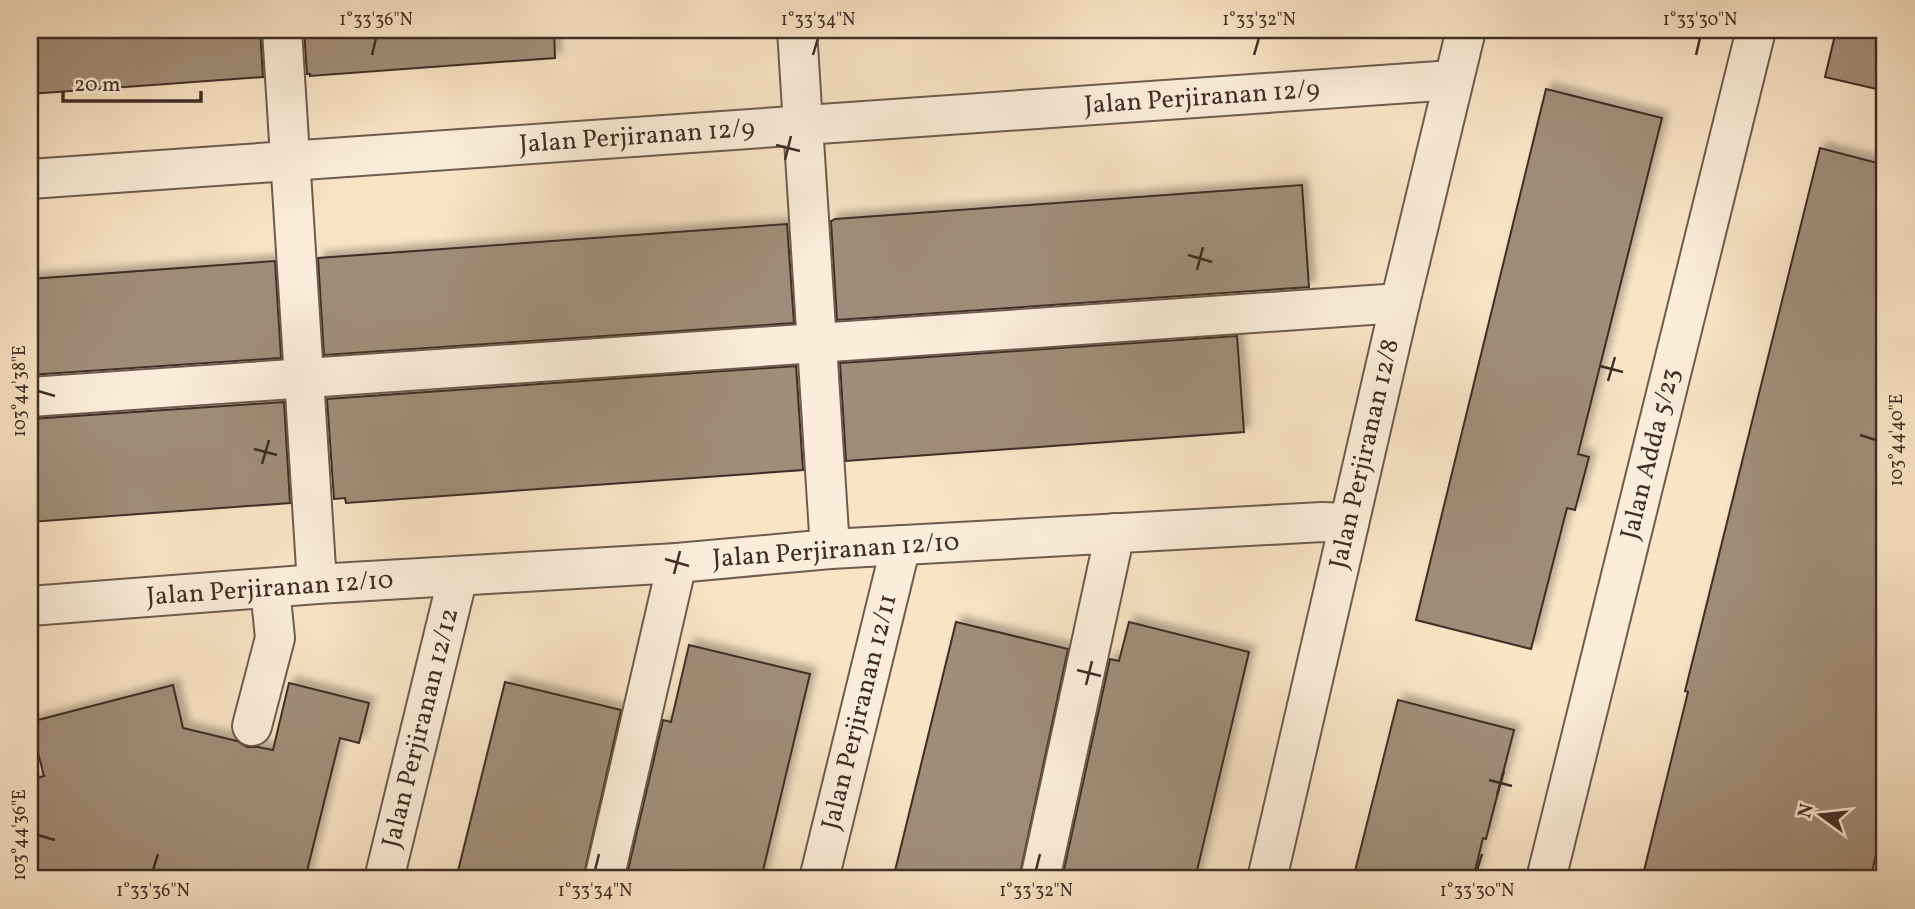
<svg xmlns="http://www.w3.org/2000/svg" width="1915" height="909" font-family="Vollkorn,serif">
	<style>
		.building { fill: #a08d79; stroke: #3f2e26; stroke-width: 2; filter: url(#shadow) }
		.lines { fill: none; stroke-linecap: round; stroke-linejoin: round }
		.minor-casing { stroke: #6e5c4e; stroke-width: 42 }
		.minor { stroke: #fbedda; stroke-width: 38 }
		.ticks { fill: none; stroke: #3f2e26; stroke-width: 2.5 }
		.labels { text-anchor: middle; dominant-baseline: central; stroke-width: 5; stroke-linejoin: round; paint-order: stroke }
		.street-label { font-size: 26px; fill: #3f2e26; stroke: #fbedda }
		.neatline { fill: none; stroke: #3f2e26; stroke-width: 2.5 }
		.ticks-label { font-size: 18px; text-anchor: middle; fill: #3f2e26 }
	</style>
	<defs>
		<filter id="shadow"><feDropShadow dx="6" dy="-6" stdDeviation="3.5" flood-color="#0004"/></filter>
	</defs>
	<rect width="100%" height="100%" fill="#f9e4c6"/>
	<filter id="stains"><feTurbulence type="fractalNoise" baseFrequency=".00286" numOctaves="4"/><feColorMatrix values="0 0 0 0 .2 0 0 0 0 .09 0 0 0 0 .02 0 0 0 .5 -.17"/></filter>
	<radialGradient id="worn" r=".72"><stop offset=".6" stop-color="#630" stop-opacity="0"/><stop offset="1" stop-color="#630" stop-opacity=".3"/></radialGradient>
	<g class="building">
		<polygon points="30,30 260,30 263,77 30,94"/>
		<polygon points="304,30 554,30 555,58 310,76 310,74 307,74"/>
		<polygon points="1848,30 1885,30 1885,91 1825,77 1835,35 1846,37"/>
		<polygon points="1546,89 1662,118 1578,454 1589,457 1575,510 1567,508 1531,649 1416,620"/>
		<polygon points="1820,148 1885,165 1885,819 1870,879 1642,879 1688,692 1685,691 1700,631"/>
		<polygon points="1302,185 1309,287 837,320 831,221 835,219"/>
		<polygon points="787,224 794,323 324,355 318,258"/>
		<polygon points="275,261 281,358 30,375 30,279"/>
		<polygon points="1237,336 1244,432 846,461 840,363"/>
		<polygon points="796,366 803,470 346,503 345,498 334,499 327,399"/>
		<polygon points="284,402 290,503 30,522 30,419"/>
		<polygon points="956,622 1068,649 1019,879 893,879"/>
		<polygon points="1129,622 1249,652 1195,879 1062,879 1110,659 1119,661"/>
		<polygon points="689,645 810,674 761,879 626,879 663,720 671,722"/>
		<polygon points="505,682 621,710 583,879 456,879"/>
		<polygon points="289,683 369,703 359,743 340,738 305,879 36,879 30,855 30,780 44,776 30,722 173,685 183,728 237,741 247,747 258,747 273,750"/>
		<polygon points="1398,700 1514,730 1486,839 1483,838 1473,879 1353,879"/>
	</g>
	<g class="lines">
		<defs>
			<g id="minor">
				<polyline points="282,30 317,584"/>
				<polyline points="797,30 830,549"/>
				<polyline points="30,179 1453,80"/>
				<polyline points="30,397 1400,303"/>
				<polyline points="30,606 317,584 677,563 830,549 1322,522 1349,523"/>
				<polyline points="252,726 275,638 270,588"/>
				<polyline points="384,879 458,576"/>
				<polyline points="604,879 677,563"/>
				<polyline points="819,879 901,545"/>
				<polyline points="1040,879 1115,533"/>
				<polyline points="1267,879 1400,303 1466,30"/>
				<polyline points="1546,879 1756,30"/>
			</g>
		</defs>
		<use href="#minor" class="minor-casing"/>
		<use href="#minor" class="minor"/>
	</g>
	<path class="ticks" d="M 372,55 L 376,38M 813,55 L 818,38M 1254,55 L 1259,38M 1696,55 L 1700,38M 776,145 L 800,151M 785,160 L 791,136M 1188,255 L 1212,262M 1197,270 L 1203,247M 1600,366 L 1623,372M 1608,381 L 1615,357M 38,391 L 55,396M 1860,435 L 1876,440M 254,449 L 277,455M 262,464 L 269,440M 665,559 L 689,566M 674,574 L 680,551M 1077,670 L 1101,676M 1086,685 L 1092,661M 1489,780 L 1512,786M 1497,795 L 1504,771M 38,835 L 55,840M 153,870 L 158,854M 595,870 L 599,854M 1036,870 L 1040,854M 1477,870 L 1482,854"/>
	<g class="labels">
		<g class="street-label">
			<text transform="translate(1202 98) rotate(-4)">Jalan Perjiranan 12/9</text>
			<text transform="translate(637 137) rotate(-4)">Jalan Perjiranan 12/9</text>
			<text transform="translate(1365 454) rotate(-77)">Jalan Perjiranan 12/8</text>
			<text transform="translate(1651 454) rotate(-76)">Jalan Adda 5/23</text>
			<text transform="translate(836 551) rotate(-4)">Jalan Perjiranan 12/10</text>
			<text transform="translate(270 589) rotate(-4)">Jalan Perjiranan 12/10</text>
			<text transform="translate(860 712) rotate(-76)">Jalan Perjiranan 12/11</text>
			<text transform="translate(421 728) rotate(-76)">Jalan Perjiranan 12/12</text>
		</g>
	</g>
	<rect width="1915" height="909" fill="none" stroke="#f9e4c6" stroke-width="77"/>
	<g transform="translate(1821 815) rotate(285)" stroke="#fbedda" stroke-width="5" paint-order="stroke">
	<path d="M0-5L12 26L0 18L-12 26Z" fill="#3f2e26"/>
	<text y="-10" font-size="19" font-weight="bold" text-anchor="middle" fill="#3f2e26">N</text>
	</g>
	<path d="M63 91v10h138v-10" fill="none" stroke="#3f2e26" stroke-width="3.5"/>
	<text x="74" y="91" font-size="21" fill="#3f2e26" stroke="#fbedda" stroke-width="5" paint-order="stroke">20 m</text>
	<rect x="38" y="38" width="1838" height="832" class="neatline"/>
	<g class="ticks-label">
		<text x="376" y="25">1°33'36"N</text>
		<text x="818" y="25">1°33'34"N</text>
		<text x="1259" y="25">1°33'32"N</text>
		<text x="1700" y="25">1°33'30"N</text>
		<text transform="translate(19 391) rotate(-90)" y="6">103°44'38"E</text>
		<text transform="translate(1896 440) rotate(-90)" y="6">103°44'40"E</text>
		<text transform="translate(19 835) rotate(-90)" y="6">103°44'36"E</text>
		<text x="153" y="896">1°33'36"N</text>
		<text x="595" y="896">1°33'34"N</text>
		<text x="1036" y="896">1°33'32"N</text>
		<text x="1477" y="896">1°33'30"N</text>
	</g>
	<rect width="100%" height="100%" filter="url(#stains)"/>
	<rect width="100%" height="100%" fill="url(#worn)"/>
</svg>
